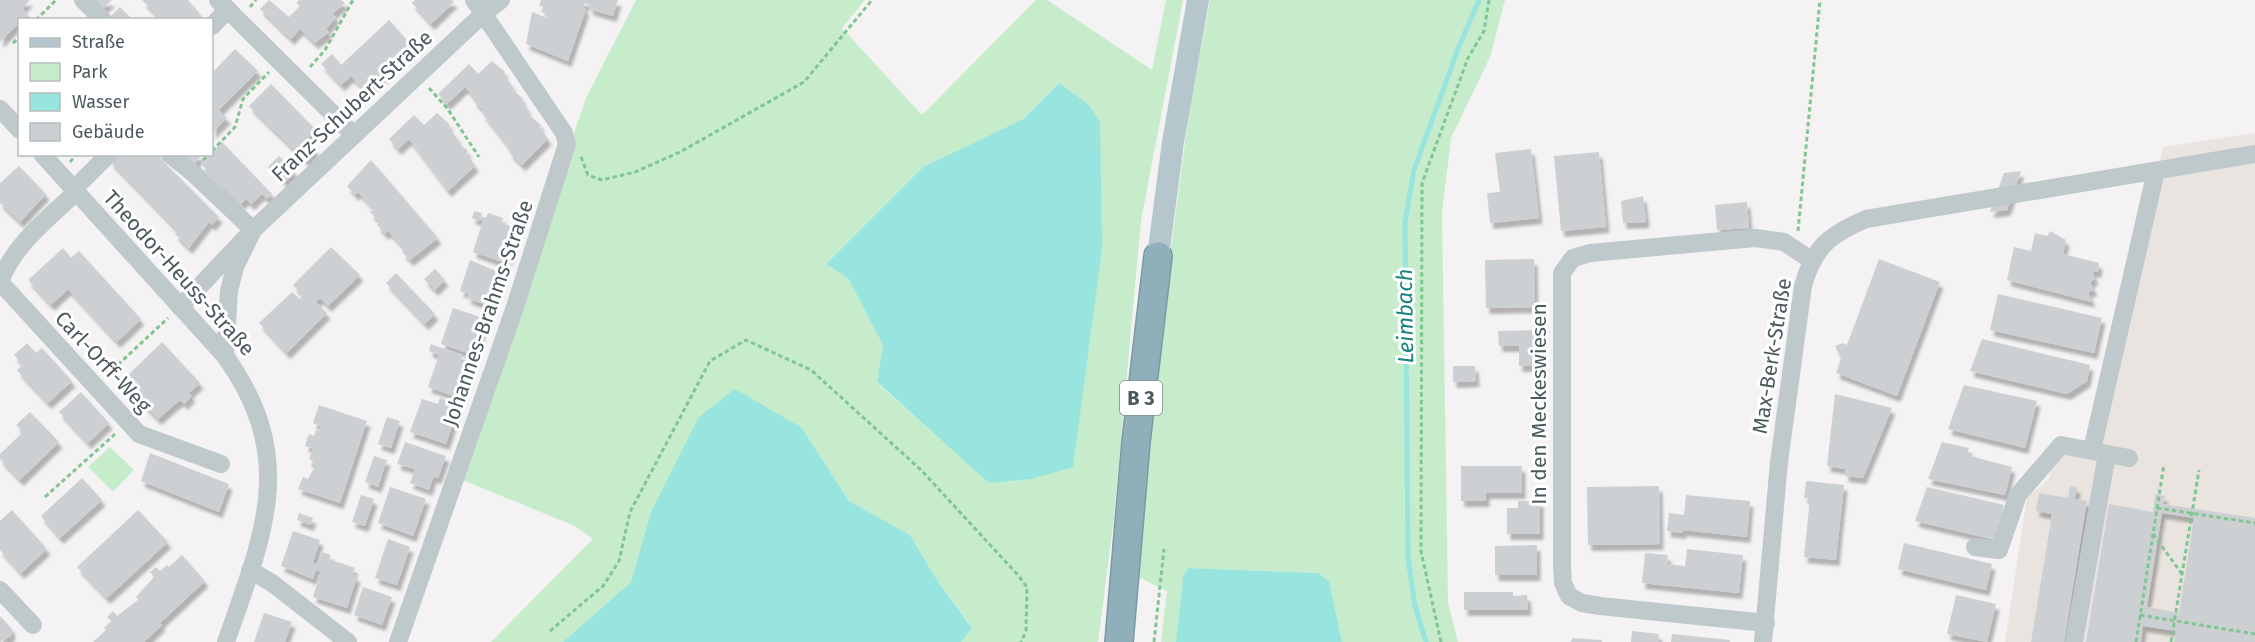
<svg xmlns="http://www.w3.org/2000/svg" width="2255" height="642" font-family="'Fira Sans',sans-serif">
	<style>
		.commercial { fill: #e9e4e0 }
		.green { fill: #c6eccb; fill-rule: evenodd }
		.water { fill: #98e4df }
		.lines { fill: none; stroke-linecap: round; stroke-linejoin: round }
		.stream { stroke: #98e4df; stroke-width: 5 }
		.building { fill: #ccd0d2; fill-rule: evenodd; filter: url(#shadow) }
		.highway-casing { stroke: #7a9ba6; stroke-width: 30 }
		.path { stroke: #81c692; stroke-width: 3; stroke-dasharray: 4.5 3; stroke-linecap: butt }
		.minor { stroke: #bfc9cc; stroke-width: 18 }
		.major { stroke: #b5c7cd; stroke-width: 22 }
		.highway { stroke: #8fafba; stroke-width: 27 }
		.labels { text-anchor: middle; dominant-baseline: central; stroke-width: 6; stroke-linejoin: round; paint-order: stroke }
		.shield { fill: #fff; stroke: #818b8e; stroke-width: 1.5 }
		.shield-label { font-size: 20px; font-weight: bold; fill: #4b595d }
		.street-label { font-size: 21px; fill: #4b595d; stroke: #fff }
		.water-label { font-size: 22px; font-style: italic; fill: #1a837d; stroke: #fff }
	</style>
	<defs>
		<filter id="shadow"><feDropShadow dx="3.5" dy="6" stdDeviation="1.5" flood-color="#0004"/></filter>
	</defs>
	<rect width="100%" height="100%" fill="#f4f2f2"/>
	<polygon class="commercial" points="2255,133 2255,642 2005,642 2027,497 2049,479 2056,451 2093,460 2163,147"/>
	<g class="green">
		<path d="M 636,0 L 865,0 L 842,28 L 922,115 L 1036,0 L 1047,0 L 1152,70 L 1166,0 L 1183,0 L 1141,221 L 1113,526 L 1098,642 L 961,642 L 972,627 L 937,580 L 910,535 L 849,501 L 802,428 L 651,512 L 631,582 L 563,642 L 491,642 L 593,539 L 575,526 L 460,479 L 559,196 L 575,130 L 586,98 ZM 1059,83 L 1102,249 L 1090,331 L 1031,479 L 989,482 L 877,383 L 883,345 L 848,278 L 826,264 L 923,167 L 1023,119 Z"/>
		<polygon points="1210,0 1505,0 1490,57 1451,138 1442,212 1448,603 1458,642 1342,642 1329,581 1318,573 1188,568 1183,577 1176,642 1161,642 1167,591 1138,577 1164,299 1190,106"/>
		<polygon points="110,447 134,470 113,492 88,467"/>
	</g>
	<g class="water">
		<polygon points="1059,83 1089,105 1100,122 1102,249 1073,467 1031,479 989,483 877,382 883,345 848,278 826,264 923,167 1023,119"/>
		<polygon points="735,389 802,428 849,501 910,535 937,580 972,628 961,642 563,642 631,582 651,512 699,417"/>
		<polygon points="1188,568 1318,573 1329,581 1342,642 1176,642 1183,577"/>
	</g>
	<g class="lines">
		<polyline class="stream" points="1426,642 1415,606 1408,558 1405,223 1414,170 1458,49 1479,0"/>
	</g>
	<g class="building">
		<polygon points="0,0 30,0 22,8 28,14 0,42"/>
		<polygon points="93,0 112,0 102,9"/>
		<polygon points="142,0 188,0 205,20 162,20"/>
		<polygon points="269,0 289,17 300,6 296,3 299,0 341,0 345,3 332,14 336,17 326,29 329,32 315,43 300,29 291,39 260,9"/>
		<polygon points="415,0 452,0 454,2 431,24 412,3"/>
		<polygon points="541,0 618,0 613,16 589,9 590,5 585,3 583,8 586,9 568,61 526,44 532,12 547,18 548,14 542,12 543,7 539,6"/>
		<polygon points="120,7 133,20 110,17"/>
		<polygon points="389,20 414,48 409,55 366,92 351,76 341,85 321,64 332,54 341,65"/>
		<polygon points="235,49 258,71 219,110 227,118 212,133 212,73"/>
		<polygon points="492,61 505,72 503,74 513,87 511,88 523,99 521,101 526,106 529,115 541,125 539,127 548,139 522,165 509,152 511,150 482,113 484,111 473,100 475,98 465,87 447,104 438,94 469,64 478,74"/>
		<polygon points="271,84 316,130 306,140 316,150 306,161 249,106"/>
		<polygon points="437,113 450,125 448,127 458,139 456,141 468,151 466,153 475,166 448,191 409,139 398,149 389,139 414,115 424,125"/>
		<polygon points="222,142 272,194 267,199 262,194 251,204 246,199 241,204 201,164"/>
		<polygon points="1531,149 1539,218 1490,223 1487,193 1500,192 1495,153"/>
		<polygon points="1599,152 1606,227 1561,231 1554,156"/>
		<polygon points="116,154 156,154 219,217 212,225 209,222 189,248 175,234 178,231 110,161"/>
		<polygon points="188,154 202,154 194,164 186,157"/>
		<polygon points="279,156 295,172 285,182 268,167"/>
		<polygon points="371,160 438,238 410,260 402,252 405,249 388,231 385,234 377,225 380,222 370,212 374,209 358,192 355,195 347,186"/>
		<polygon points="19,166 46,194 20,222 0,203 0,183"/>
		<polygon points="2021,171 2007,210 1990,212 2004,173"/>
		<polygon points="1643,196 1646,222 1623,223 1621,201"/>
		<polygon points="1747,202 1749,228 1717,230 1715,205"/>
		<polygon points="474,211 482,213 480,221 472,218"/>
		<polygon points="488,213 503,218 501,223 519,229 509,259 504,257 502,262 473,252 484,217 486,218"/>
		<polygon points="2050,231 2066,240 2063,254 2099,263 2098,272 2092,271 2095,279 2090,282 2094,290 2088,292 2092,302 2007,280 2014,247 2031,251 2035,233 2047,236"/>
		<polygon points="331,247 360,275 328,306 320,298 316,302 327,313 287,353 259,323 292,292 300,299 303,296 293,285"/>
		<polygon points="63,248 71,258 79,251 141,319 117,342 68,289 51,305 28,280"/>
		<polygon points="1534,259 1535,307 1486,308 1485,260"/>
		<polygon points="1879,259 1940,282 1897,396 1836,373 1841,358 1835,346 1843,343 1847,345"/>
		<polygon points="470,260 503,274 492,307 467,298 469,294 460,291"/>
		<polygon points="435,269 445,280 435,290 424,279"/>
		<polygon points="396,273 435,314 425,324 386,283"/>
		<polygon points="1998,294 2102,318 2094,353 1990,330"/>
		<polygon points="453,308 486,319 474,355 441,344"/>
		<polygon points="1535,330 1535,365 1519,366 1519,346 1499,346 1498,331"/>
		<polygon points="1982,339 2090,365 2087,381 2067,394 1970,371"/>
		<polygon points="162,342 200,383 189,393 192,396 184,404 181,400 175,404 158,419 123,384 127,380 125,378"/>
		<polygon points="27,343 36,353 42,348 72,381 48,403 17,370 23,365 14,355"/>
		<polygon points="431,344 462,355 460,362 471,365 460,398 428,387 439,355 429,351"/>
		<polygon points="1453,366 1475,366 1476,381 1453,382"/>
		<polygon points="1964,385 2037,401 2025,448 1948,429"/>
		<polygon points="81,392 109,423 88,443 59,412"/>
		<polygon points="1835,394 1892,408 1863,478 1845,476 1845,469 1827,466"/>
		<polygon points="440,398 457,404 455,410 457,411 446,444 410,432 422,399 438,404"/>
		<polygon points="319,405 367,421 340,503 298,489 303,477 308,479 314,468 311,467 313,461 309,459 313,448 305,446 309,434 314,436 316,430 320,431 321,426 313,423"/>
		<polygon points="30,412 59,442 20,480 0,459 0,454 23,432 16,425"/>
		<polygon points="387,417 400,421 391,448 378,444"/>
		<polygon points="405,442 446,456 438,478 433,477 429,490 410,483 415,469 397,464"/>
		<polygon points="1942,442 1969,448 1967,455 2012,467 2005,495 1928,479"/>
		<polygon points="150,453 229,484 219,512 141,481"/>
		<polygon points="374,456 387,460 378,487 365,482"/>
		<polygon points="1461,466 1522,466 1522,493 1486,493 1486,501 1461,501"/>
		<polygon points="82,478 102,500 60,538 41,516"/>
		<polygon points="1806,481 1844,485 1836,560 1804,557 1810,498 1804,498"/>
		<polygon points="1659,486 1660,544 1588,545 1587,487"/>
		<polygon points="2070,486 2077,487 2075,499 2087,501 2064,642 2031,642 2052,514 2036,511 2039,493 2068,498"/>
		<polygon points="390,487 426,499 413,536 378,523"/>
		<polygon points="1927,487 2004,505 1995,540 1915,521"/>
		<path d="M 2155,494 L 2165,496 L 2163,504 L 2255,518 L 2255,642 L 2174,642 L 2176,631 L 2143,626 L 2141,642 L 2086,642 L 2109,504 L 2153,512 ZM 2162,513 L 2194,518 L 2179,613 L 2147,607 Z"/>
		<polygon points="361,495 374,499 365,526 352,522"/>
		<polygon points="1686,495 1750,501 1747,537 1683,530 1683,533 1667,531 1669,513 1684,515"/>
		<polygon points="1518,501 1540,501 1540,534 1507,534 1507,508 1518,508"/>
		<polygon points="12,510 47,549 21,573 0,550 0,521"/>
		<polygon points="138,510 168,542 107,598 77,567"/>
		<polygon points="299,513 313,518 310,525 297,520"/>
		<polygon points="293,531 320,540 313,563 317,565 322,552 331,555 329,559 355,568 352,575 357,576 347,608 313,597 321,571 316,569 313,579 281,566"/>
		<polygon points="388,539 410,547 397,585 375,578"/>
		<polygon points="1904,543 1992,564 1986,590 1898,569"/>
		<polygon points="1537,545 1537,575 1495,575 1495,546"/>
		<polygon points="1687,549 1743,555 1739,593 1642,583 1645,553 1668,555 1667,564 1685,566"/>
		<polygon points="182,555 205,581 160,623 162,625 144,642 93,642 106,630 104,628 111,621 107,617 113,611 117,616 138,600 136,597 154,577 150,572 156,567 160,571 167,565 169,567"/>
		<polygon points="363,587 392,597 382,625 354,615"/>
		<polygon points="1464,592 1513,592 1513,596 1527,595 1528,610 1464,610"/>
		<polygon points="1956,595 1996,604 1987,642 1947,634"/>
		<polygon points="264,613 292,622 285,642 254,642"/>
		<polygon points="0,616 12,629 11,636 0,642"/>
		<polygon points="1632,631 1659,634 1658,642 1631,642"/>
		<polygon points="1672,634 1730,640 1730,642 1671,642"/>
		<polygon points="1572,638 1602,640 1602,642 1571,642"/>
	</g>
	<g class="lines">
		<defs>
			<polyline id="highway" points="1119,642 1136,442 1158,256"/>
		</defs>
		<use href="#highway" class="highway-casing"/>
		<g class="path">
			<polyline points="250,7 256,0"/>
			<polyline points="36,20 56,0"/>
			<polyline points="13,43 20,37"/>
			<polyline points="310,67 325,50 353,0"/>
			<polyline points="429,88 447,108 479,157"/>
			<polyline points="212,151 235,127 243,99 269,72"/>
			<polyline points="581,157 588,175 602,180 635,172 680,152 804,82 872,0"/>
			<polyline points="203,160 209,154"/>
			<polyline points="70,162 77,154"/>
			<polyline points="1798,231 1820,0"/>
			<polyline points="107,375 168,318"/>
			<polyline points="45,497 115,434"/>
			<polyline points="2157,508 2255,523"/>
			<polyline points="2153,534 2182,574"/>
			<polyline points="2140,615 2255,634"/>
			<polyline points="550,631 603,586 619,561 630,512 710,361 746,340 811,370 921,470 1017,574 1027,587 1026,631 1021,642"/>
			<polyline points="1154,642 1164,549"/>
			<polyline points="1441,642 1421,551 1422,183 1468,58 1484,31 1489,0"/>
			<polyline points="2136,642 2164,464"/>
			<polyline points="2171,642 2199,470"/>
		</g>
		<g class="minor">
			<polyline points="83,0 103,20"/>
			<polyline points="218,0 354,135"/>
			<polyline points="212,26 228,9"/>
			<polyline points="0,109 20,130"/>
			<path d="M 42,154 L 225,356 C 299,459 263,535 226,642"/>
			<polyline points="169,154 192,172 253,230 235,267 229,291 225,356"/>
			<polyline points="74,189 109,154"/>
			<path d="M 76,192 C 48,219 14,244 0,282 L 139,434 L 221,464"/>
			<polyline points="180,307 253,230 482,15 501,0"/>
			<polyline points="2092,450 2156,171"/>
			<polyline points="1975,547 1999,550 2018,495 2061,445 2129,458"/>
			<polyline points="250,570 272,583 348,642"/>
			<polyline points="0,590 33,625"/>
			<polyline points="1766,623 1600,606 1582,603 1569,596 1563,583 1562,567 1562,273 1573,258 1590,253 1755,238 1784,242 1811,260"/>
			<polyline points="398,642 514,310 567,144 564,133 474,0"/>
			<path d="M 1763,642 L 1779,462 L 1803,286 C 1814,247 1829,235 1866,219 L 2255,154"/>
			<polyline points="2074,642 2107,454"/>
		</g>
		<polyline class="major" points="1158,256 1173,142 1198,0"/>
		<use href="#highway" class="highway"/>
	</g>
	<g class="labels">
		<rect class="shield" x="1120" y="381" width="42" height="34" rx="4.5"/>
		<g class="shield-label">
			<text x="1141" y="398">B 3</text>
		</g>
		<g class="street-label">
			<text transform="translate(352 106) rotate(-43)">Franz-Schubert-Straße</text>
			<text transform="translate(179 273) rotate(48)">Theodor-Heuss-Straße</text>
			<text transform="translate(488 313) rotate(-71)">Johannes-Brahms-Straße</text>
			<text transform="translate(1772 356) rotate(-81)">Max-Berk-Straße</text>
			<text transform="translate(103 362) rotate(47)">Carl-Orff-Weg</text>
			<text transform="translate(1539 404) rotate(-90)">In den Meckeswiesen</text>
		</g>
		<g class="water-label">
			<text transform="translate(1405 316) rotate(-91)">Leimbach</text>
		</g>
	</g>
	<rect x="18" y="18" width="195" height="138" fill="#ffffff" stroke="#b7bdbe" stroke-width="1.5"/>
	<rect x="30" y="38" width="30" height="9" fill="#b5c7cd" stroke="#b7bdbe" stroke-width="1.5"/>
	<text x="72" y="48" font-size="18" fill="#4b595d">Straße</text>
	<rect x="30" y="63" width="30" height="18" fill="#c6eccb" stroke="#b7bdbe" stroke-width="1.5"/>
	<text x="72" y="78" font-size="18" fill="#4b595d">Park</text>
	<rect x="30" y="93" width="30" height="18" fill="#98e4df" stroke="#b7bdbe" stroke-width="1.5"/>
	<text x="72" y="108" font-size="18" fill="#4b595d">Wasser</text>
	<rect x="30" y="123" width="30" height="18" fill="#ccd0d2" stroke="#b7bdbe" stroke-width="1.5"/>
	<text x="72" y="138" font-size="18" fill="#4b595d">Gebäude</text>
</svg>
